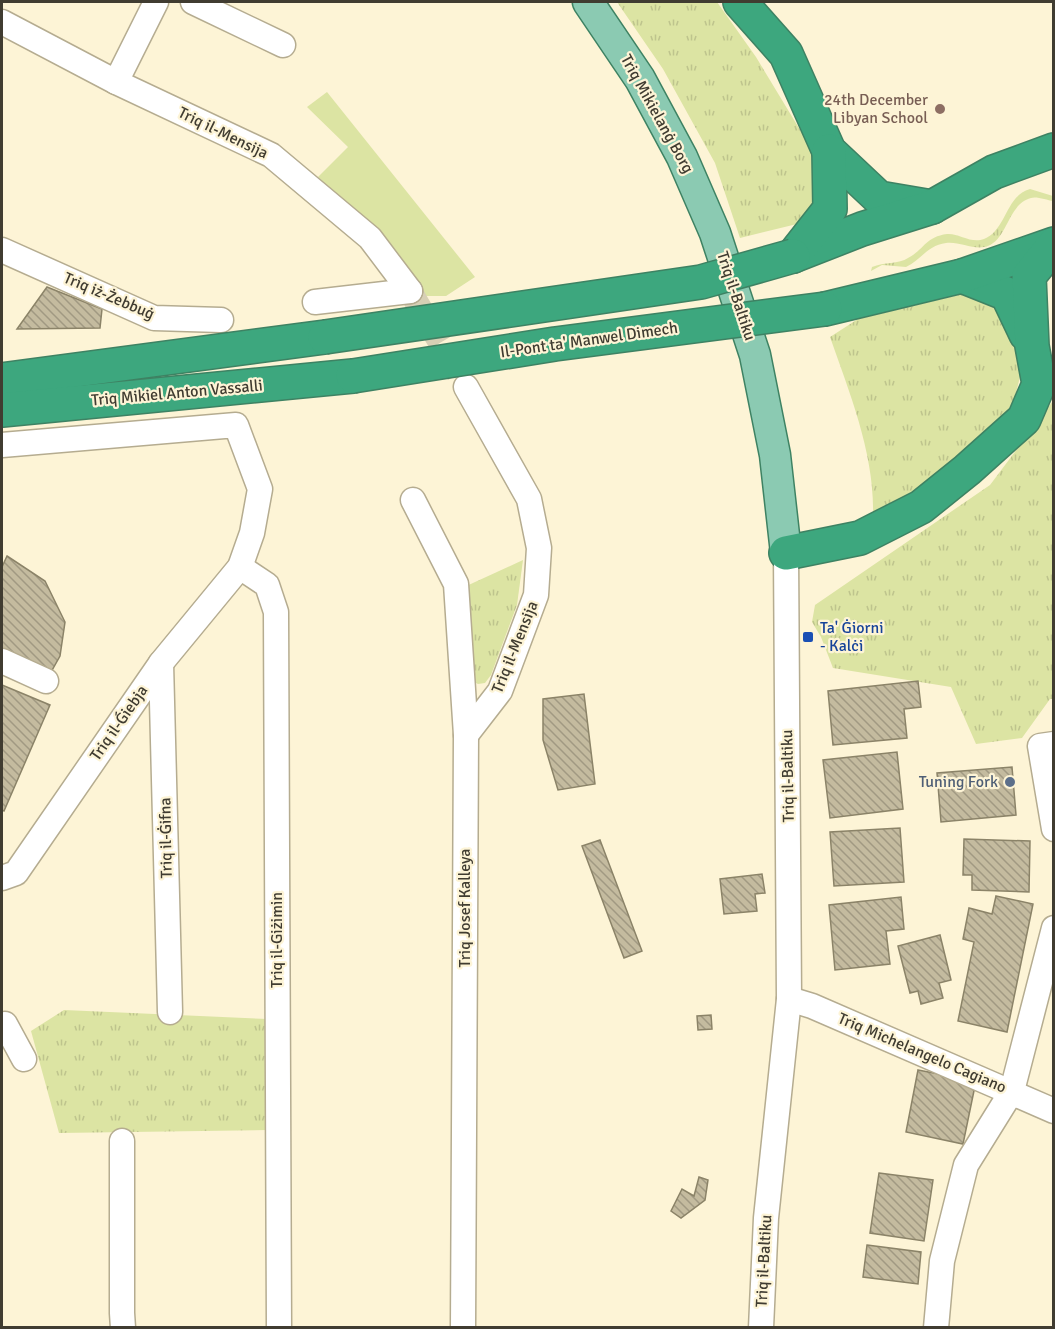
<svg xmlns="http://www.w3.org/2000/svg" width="1055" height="1329" font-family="Signika,sans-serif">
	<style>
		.grass { fill: url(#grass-tufts) }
		.garden { fill: #dce4a3 }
		.building { fill: url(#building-back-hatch); stroke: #8b8368; stroke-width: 1.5 }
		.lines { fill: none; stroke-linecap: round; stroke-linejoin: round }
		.minor-tunnel { stroke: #d7cfb5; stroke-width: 24; stroke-dasharray: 24 12; stroke-linecap: butt }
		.minor-casing { stroke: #b5ac90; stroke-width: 27 }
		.major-casing { stroke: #3e8263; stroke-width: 33 }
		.highway-casing { stroke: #3e8263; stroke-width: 36 }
		.minor { stroke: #fff; stroke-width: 24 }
		.major { stroke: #8bcab2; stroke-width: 30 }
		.highway { stroke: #3da77e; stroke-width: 33 }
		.highway-bridge-casing { stroke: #3e8263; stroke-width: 36; stroke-linecap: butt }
		.highway-bridge { stroke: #3da77e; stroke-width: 33 }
		.education-dot { fill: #8d6e63; stroke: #fdf4d6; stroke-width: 2 }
		.transit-dot { fill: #1a4fb4; stroke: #fdf4d6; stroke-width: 2 }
		.service-dot { fill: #5c6f8a; stroke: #fdf4d6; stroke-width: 2 }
		.labels { text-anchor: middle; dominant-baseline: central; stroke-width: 4.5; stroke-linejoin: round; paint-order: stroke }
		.education-label { font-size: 16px; fill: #785e54; stroke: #fdf4d6; text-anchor: end }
		.street-label { font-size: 16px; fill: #403c31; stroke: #fdf4d6 }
		.transit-label { font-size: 16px; fill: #164399; stroke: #fdf4d6; text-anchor: start }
		.service-label { font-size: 16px; fill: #4e5e75; stroke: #fdf4d6; text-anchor: end }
	</style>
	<defs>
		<pattern id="grass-tufts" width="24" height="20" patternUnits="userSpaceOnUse" patternTransform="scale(1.5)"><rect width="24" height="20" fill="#dce4a3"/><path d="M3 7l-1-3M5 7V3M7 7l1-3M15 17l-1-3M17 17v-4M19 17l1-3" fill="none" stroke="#bec48d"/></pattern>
		<pattern id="building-back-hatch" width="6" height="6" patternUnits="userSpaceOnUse" patternTransform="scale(1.5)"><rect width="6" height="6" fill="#c4bb9f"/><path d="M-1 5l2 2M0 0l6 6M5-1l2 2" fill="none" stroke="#a19982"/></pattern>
	</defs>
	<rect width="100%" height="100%" fill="#fdf4d6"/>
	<g class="grass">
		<polygon points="617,2 717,2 756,57 811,148 819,173 819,192 810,209 797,224 740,238 715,163 663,69"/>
		<path d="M 1030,189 L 1053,196 L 1053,201 C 1047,200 1036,196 1031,198 C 1008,204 1008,238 988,246 C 975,251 959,241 946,243 C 928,245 921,260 906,267 L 882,265 L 871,271 L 872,267 C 884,262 899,264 908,258 C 924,250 925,237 947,234 C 959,233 971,244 984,239 C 1006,231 1006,195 1030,189 Z"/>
		<path d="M 971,292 L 989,298 L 1009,317 L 1021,373 L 1013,405 L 991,440 L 960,468 L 873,516 C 875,455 850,394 830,337 L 858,319 Z"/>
		<polygon points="1053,401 1053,699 1050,699 1022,738 976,744 951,687 833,668 821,637 812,622 815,605 990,485"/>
		<polygon points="523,560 517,605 491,675 485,683 478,684 472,681 462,588"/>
		<polygon points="64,1010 268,1019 268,1130 59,1133 31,1031"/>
	</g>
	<polygon class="garden" points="327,92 475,277 446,296 426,296 380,236 318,177 348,147 307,107"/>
	<g class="building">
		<polygon points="47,287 102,309 100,328 17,329"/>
		<polygon points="7,556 45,581 65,622 60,656 46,681 2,657 2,567"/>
		<polygon points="918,681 921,707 904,709 907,738 833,745 828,691"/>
		<polygon points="2,685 50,705 4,811 2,810"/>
		<polygon points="584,694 595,784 558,790 543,740 543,699"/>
		<polygon points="897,752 903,809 830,818 823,760"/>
		<polygon points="1012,767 1016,815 941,822 937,773"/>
		<polygon points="900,828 904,882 834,886 830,832"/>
		<polygon points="964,839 1030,841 1029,892 972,890 972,875 963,875"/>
		<polygon points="600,840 642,951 624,958 582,846"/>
		<polygon points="762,874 765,893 755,894 757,911 724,914 720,879"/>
		<polygon points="996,896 1033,904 1007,1032 958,1021 974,942 963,939 969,908 992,914"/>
		<polygon points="901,897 904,929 886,931 890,964 835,970 829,905"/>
		<polygon points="940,935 951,980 939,983 943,998 921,1004 918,991 910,993 898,946"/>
		<polygon points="711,1015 712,1029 698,1030 697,1016"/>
		<polygon points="918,1070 976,1081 963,1144 906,1132"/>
		<polygon points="879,1173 933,1180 924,1241 870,1233"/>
		<polygon points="699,1177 708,1180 705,1200 681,1218 671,1211 682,1189 694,1196"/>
		<polygon points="867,1245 921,1252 918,1284 863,1277"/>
	</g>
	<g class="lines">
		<polyline class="minor-tunnel" points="410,291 466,387"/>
		<defs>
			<g id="minor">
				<polyline points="193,2 283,45"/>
				<polyline points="2,22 116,82 271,155 370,238 410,291"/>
				<polyline points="116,82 156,2"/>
				<polyline points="2,250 154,318 221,320"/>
				<polyline points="315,302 410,291"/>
				<polyline points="2,445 236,425 260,489 252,533 240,567 161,663 16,873 2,878"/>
				<polyline points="413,500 456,584 466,735 463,1328"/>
				<polyline points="240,567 267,585 276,612 279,1328"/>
				<polyline points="2,661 46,681"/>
				<polyline points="161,663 170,1012"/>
				<polyline points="466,735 500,691 536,595 539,548 529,499 466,387"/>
				<polyline points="1054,744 1040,746 1054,829"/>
				<polyline points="789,999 812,1006 1054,1111"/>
				<polyline points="2,1026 5,1024 24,1059"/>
				<polyline points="122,1141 122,1313 123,1328"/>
				<polyline points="761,1328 766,1218 789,999 786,553"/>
				<polyline points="936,1328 942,1261 966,1165 1012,1091 1054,928"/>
			</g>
			<polyline id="major" points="588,2 640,79 682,157 715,233 755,355 775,455 786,553"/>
			<g id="highway">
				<polyline points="740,2 786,54 829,151 879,198 932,207"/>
				<polyline points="793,256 862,229 932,207 994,172 1054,150"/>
				<polyline points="793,256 830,209 829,151"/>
				<polyline points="962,276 1007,294 1026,334"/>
				<polyline points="825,309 962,276 1054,244"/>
				<polyline points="2,380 325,337"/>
				<polyline points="2,410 353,376"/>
				<polyline points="786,553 860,538 921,507 967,470 1024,419 1039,384 1032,346 1029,276 1054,245"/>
			</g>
		</defs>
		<use href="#minor" class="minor-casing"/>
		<use href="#major" class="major-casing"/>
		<use href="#highway" class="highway-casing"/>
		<use href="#minor" class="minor"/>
		<use href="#major" class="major"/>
		<use href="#highway" class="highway"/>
		<defs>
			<g id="highway-bridge">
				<polyline points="325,337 701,282 793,256"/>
				<polyline points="353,376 555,344 825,309"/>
			</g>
		</defs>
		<use href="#highway-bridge" class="highway-bridge-casing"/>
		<use href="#highway-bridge" class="highway-bridge"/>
	</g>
	<circle class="education-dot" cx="940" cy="109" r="6"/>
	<rect class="transit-dot" x="802" y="631" width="12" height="12" rx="3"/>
	<circle class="service-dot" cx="1010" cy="782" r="6"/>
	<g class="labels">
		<g class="education-label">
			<text x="928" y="100">24th December<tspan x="928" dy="18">Libyan School</tspan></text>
		</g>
		<g class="street-label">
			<text transform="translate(657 114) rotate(61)">Triq Mikielanġ Borg</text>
			<text transform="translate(223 133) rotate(26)">Triq il-Mensija</text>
			<text transform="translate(109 296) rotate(23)">Triq iż-Żebbuġ</text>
			<text transform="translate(736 296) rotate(72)">Triq il-Baltiku</text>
			<text transform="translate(589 340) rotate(-8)">Il-Pont ta' Manwel Dimech</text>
			<text transform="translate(177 393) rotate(-5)">Triq Mikiel Anton Vassalli</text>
			<text transform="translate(515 647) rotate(-68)">Triq il-Mensija</text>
			<text transform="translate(119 723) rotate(-55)">Triq il-Ǵiebja</text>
			<text transform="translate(788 776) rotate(-91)">Triq il-Baltiku</text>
			<text transform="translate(166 838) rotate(-91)">Triq il-Ġifna</text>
			<text transform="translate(465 908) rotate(-90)">Triq Josef Kalleya</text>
			<text transform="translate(277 940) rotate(-90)">Triq il-Giżimin</text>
			<text transform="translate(922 1053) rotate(23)">Triq Michelangelo Cagiano</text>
			<text transform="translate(764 1261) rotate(-87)">Triq il-Baltiku</text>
		</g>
		<g class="transit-label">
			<text x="820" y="628">Ta' Ġiorni<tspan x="820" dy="18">- Kalċi</tspan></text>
		</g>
		<g class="service-label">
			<text x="998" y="782">Tuning Fork</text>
		</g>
	</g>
	<rect width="1055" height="1329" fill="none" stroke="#403c31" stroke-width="6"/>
</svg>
